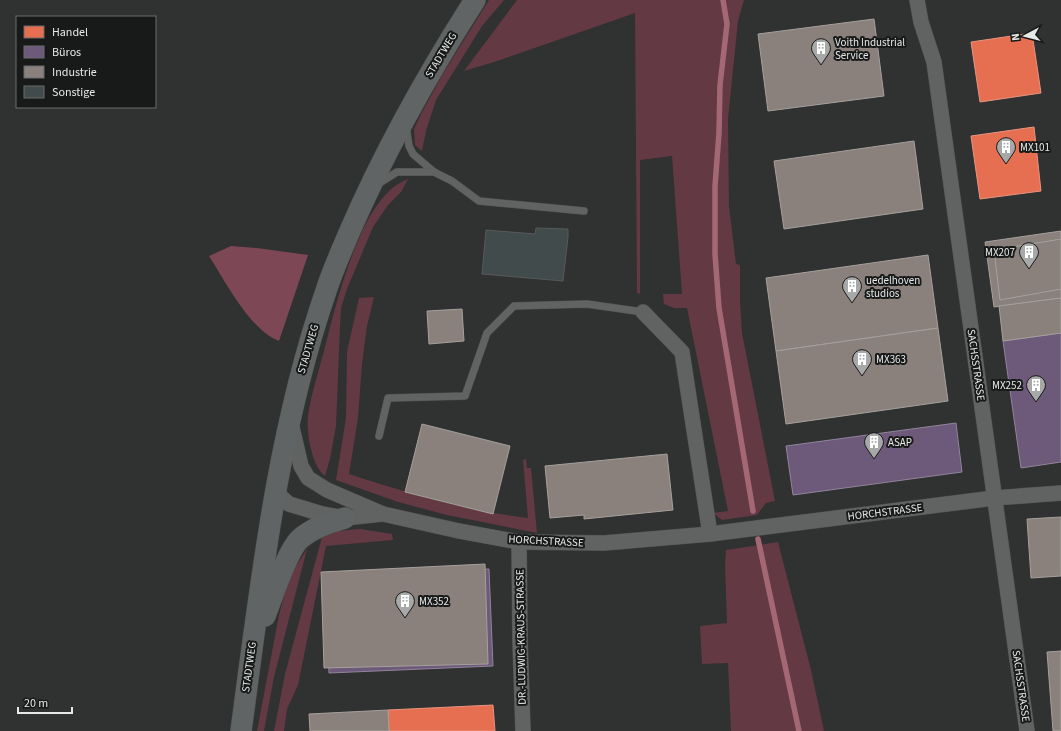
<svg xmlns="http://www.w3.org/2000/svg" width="1061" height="731" font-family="'Source Sans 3',sans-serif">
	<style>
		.green { fill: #633943 }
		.forest { fill: #7e4755 }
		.shops { fill: #e76f51; stroke: #e7947f }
		.offices { fill: #6d597a; stroke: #92849b }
		.industry { fill: #8a817c; stroke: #a6a09d }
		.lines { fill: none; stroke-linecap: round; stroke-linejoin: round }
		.stream { stroke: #a46875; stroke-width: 5.5 }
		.building { fill: #414b4b; stroke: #585a5a }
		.lane-casing { stroke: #4e4f4f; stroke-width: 8 }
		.street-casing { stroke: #4e4f4f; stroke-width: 16 }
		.secondary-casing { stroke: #4e4f4f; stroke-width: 22 }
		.lane { stroke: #616262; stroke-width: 7 }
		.street { stroke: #616262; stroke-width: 15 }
		.secondary { stroke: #606464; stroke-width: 21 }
		.labels { text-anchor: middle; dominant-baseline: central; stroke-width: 4; stroke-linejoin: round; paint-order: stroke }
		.poi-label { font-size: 11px; fill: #e7e9e9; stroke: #181919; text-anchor: start }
		.street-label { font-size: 11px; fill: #e7e9e9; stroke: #181919 }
	</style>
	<rect width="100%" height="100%" fill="#303131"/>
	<g class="green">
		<polygon points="489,0 504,0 482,26 436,100 426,131 422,151 415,145 414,129 421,114 444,72"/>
		<polygon points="517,0 744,0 738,21 728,119 729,206 736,264 740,265 740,301 742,333 775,501 766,503 757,515 722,520 713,513 728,511 687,308 674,308 664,304 663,294 682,294 672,156 640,160 640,294 637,293 635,13 494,62 464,71"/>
		<path d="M 408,179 L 401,192 L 388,205 L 373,227 L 347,289 L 341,308 L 340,326 L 336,426 L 330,459 L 325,476 C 312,467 306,432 308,416 C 311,395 318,373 324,351 C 335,307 348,256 370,216 C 380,200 390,186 408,179 Z"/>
		<path d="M 374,297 L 367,326 L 362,364 L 358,418 L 349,474 C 408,493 467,511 528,518 L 523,460 L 526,459 L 527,468 L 531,468 L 537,533 L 447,515 L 398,502 L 336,480 L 346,418 L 347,352 L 359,298 Z"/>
		<path d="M 360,529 L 392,534 L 393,540 L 326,546 L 298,685 L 287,709 L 284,731 L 274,731 L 285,674 L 322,537 C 334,530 347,530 360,529 Z"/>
		<polygon points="778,542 811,670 824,731 731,731 728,663 702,664 700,626 727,623 725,565 726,550"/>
		<polygon points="307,549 274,677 264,731 257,731 279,615 289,577"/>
	</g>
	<path class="forest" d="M 231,246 L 257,248 L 308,255 L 279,341 C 251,331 225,281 209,256 Z"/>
	<g class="shops">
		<polygon points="1032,33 1041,93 980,102 971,42"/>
		<polygon points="1034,127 1041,191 980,199 971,136"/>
		<polygon points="493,705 495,731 389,731 388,710"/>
	</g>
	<g class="offices">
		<polygon points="1061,333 1061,462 1021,468 1003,341"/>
		<polygon points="956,423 962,472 793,495 786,446"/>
		<polygon points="489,569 493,666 329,673 325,576"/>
	</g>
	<g class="industry">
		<polygon points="874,19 884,96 768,111 758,34"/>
		<polygon points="914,141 923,209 784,229 774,161"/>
		<polygon points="1061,231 1061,298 994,307 985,242"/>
		<polygon points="1061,239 1061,289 1000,300 994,250"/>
		<polygon points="928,255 938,328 776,351 766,278"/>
		<polygon points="1061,298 1061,333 1003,341 999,306"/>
		<polygon points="462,309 464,341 429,344 427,311"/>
		<polygon points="938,328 948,401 786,424 776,351"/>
		<polygon points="422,424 510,446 493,514 405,492"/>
		<polygon points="667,454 673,510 584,519 584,515 550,518 545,466"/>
		<polygon points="1061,517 1061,576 1031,578 1027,519"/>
		<polygon points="485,564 488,664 324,668 321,572"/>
		<polygon points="1061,651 1061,731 1053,731 1047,652"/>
		<polygon points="388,710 389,731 310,731 309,714"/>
	</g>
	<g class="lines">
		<g class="stream">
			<polyline points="723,0 727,24 720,85 719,133 715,186 715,254 719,308 753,511"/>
			<polyline points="758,539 799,731"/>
		</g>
	</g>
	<polygon class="building" points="536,228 568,229 568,237 563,281 482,274 486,230 535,234"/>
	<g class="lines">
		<defs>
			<g id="lane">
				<polyline points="406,126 409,146 413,154 434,172 452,181 479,201 584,211"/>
				<polyline points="378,184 397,172 434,172"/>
				<polyline points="379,436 388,398 465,396 487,333 514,306 587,304 643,312"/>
			</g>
			<g id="street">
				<polyline points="917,0 921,22 934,62 1027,731"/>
				<polyline points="643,312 682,352 710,534"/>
				<polyline points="291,423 301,466 308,478 327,490 383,514 459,531 519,542 604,543 710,534 994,498 1061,493"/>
				<polyline points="276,486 281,497 289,504 322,514 345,518 382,514"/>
				<polyline points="519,542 520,640 523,731"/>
			</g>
			<g id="secondary">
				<path d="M 265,616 C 272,598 288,548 301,538 C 314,527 329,523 345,518"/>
				<path d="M 241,731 C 261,583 277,433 326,291 C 332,272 341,252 349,233 C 384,152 427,75 475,0"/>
			</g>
		</defs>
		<use href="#lane" class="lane-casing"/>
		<use href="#street" class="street-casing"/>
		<use href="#secondary" class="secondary-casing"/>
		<use href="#lane" class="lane"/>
		<use href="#street" class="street"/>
		<use href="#secondary" class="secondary"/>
	</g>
	<defs>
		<symbol id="building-pin" viewBox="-11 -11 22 30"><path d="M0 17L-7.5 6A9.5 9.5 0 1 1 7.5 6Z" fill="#a7a9a9" stroke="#181919"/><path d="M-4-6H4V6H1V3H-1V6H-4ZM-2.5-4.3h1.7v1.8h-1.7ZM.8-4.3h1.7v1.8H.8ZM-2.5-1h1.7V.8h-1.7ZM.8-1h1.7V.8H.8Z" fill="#fff"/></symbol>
	</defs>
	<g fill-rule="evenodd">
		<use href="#building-pin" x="810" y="37" width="22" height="30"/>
		<use href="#building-pin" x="995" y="136" width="22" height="30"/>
		<use href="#building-pin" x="1018" y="241" width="22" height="30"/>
		<use href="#building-pin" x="841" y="275" width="22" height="30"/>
		<use href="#building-pin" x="851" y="348" width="22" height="30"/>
		<use href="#building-pin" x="1025" y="374" width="22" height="30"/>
		<use href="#building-pin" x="863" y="431" width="22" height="30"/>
		<use href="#building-pin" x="394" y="590" width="22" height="30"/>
	</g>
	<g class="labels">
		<g class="poi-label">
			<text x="835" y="42">Voith Industrial<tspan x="835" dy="13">Service</tspan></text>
			<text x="1020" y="147">MX101</text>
			<text x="1015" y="252" text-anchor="end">MX207</text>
			<text x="866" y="280">uedelhoven<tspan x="866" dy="13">studios</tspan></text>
			<text x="876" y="359">MX363</text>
			<text x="1022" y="385" text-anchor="end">MX252</text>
			<text x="888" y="442">ASAP</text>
			<text x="419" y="601">MX352</text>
		</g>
		<g class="street-label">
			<text transform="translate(441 55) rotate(-59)">STADTWEG</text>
			<text transform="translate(308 349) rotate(-74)">STADTWEG</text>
			<text transform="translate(976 365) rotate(82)">SACHSSTRASSE</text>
			<text transform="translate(885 512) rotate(-7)">HORCHSTRASSE</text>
			<text transform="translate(546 541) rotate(3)">HORCHSTRASSE</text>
			<text transform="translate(521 637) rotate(-91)">DR.-LUDWIG-KRAUS-STRASSE</text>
			<text transform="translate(249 667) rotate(-82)">STADTWEG</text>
			<text transform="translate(1021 686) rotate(82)">SACHSSTRASSE</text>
		</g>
	</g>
	<rect x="16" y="16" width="140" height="92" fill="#181919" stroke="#6b6c6c"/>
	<rect x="24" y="26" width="20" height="12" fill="#e76f51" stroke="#6b6c6c"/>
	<text x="52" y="36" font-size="12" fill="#e7e9e9">Handel</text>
	<rect x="24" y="46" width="20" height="12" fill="#6d597a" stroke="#6b6c6c"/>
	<text x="52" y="56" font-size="12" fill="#e7e9e9">Büros</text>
	<rect x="24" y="66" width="20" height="12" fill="#8a817c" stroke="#6b6c6c"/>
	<text x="52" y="76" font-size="12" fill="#e7e9e9">Industrie</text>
	<rect x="24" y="86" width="20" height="12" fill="#414b4b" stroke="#6b6c6c"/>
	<text x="52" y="96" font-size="12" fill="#e7e9e9">Sonstige</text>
	<g transform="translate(1025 36) rotate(263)" stroke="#181919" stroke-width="3" paint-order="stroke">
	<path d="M0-3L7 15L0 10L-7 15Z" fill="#e7e9e9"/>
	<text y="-6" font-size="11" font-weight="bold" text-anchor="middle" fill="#e7e9e9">N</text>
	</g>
	<path d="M18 707v6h54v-6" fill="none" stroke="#e7e9e9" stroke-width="2"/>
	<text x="24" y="707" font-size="12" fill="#e7e9e9" stroke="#181919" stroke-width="3" paint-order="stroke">20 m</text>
</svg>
